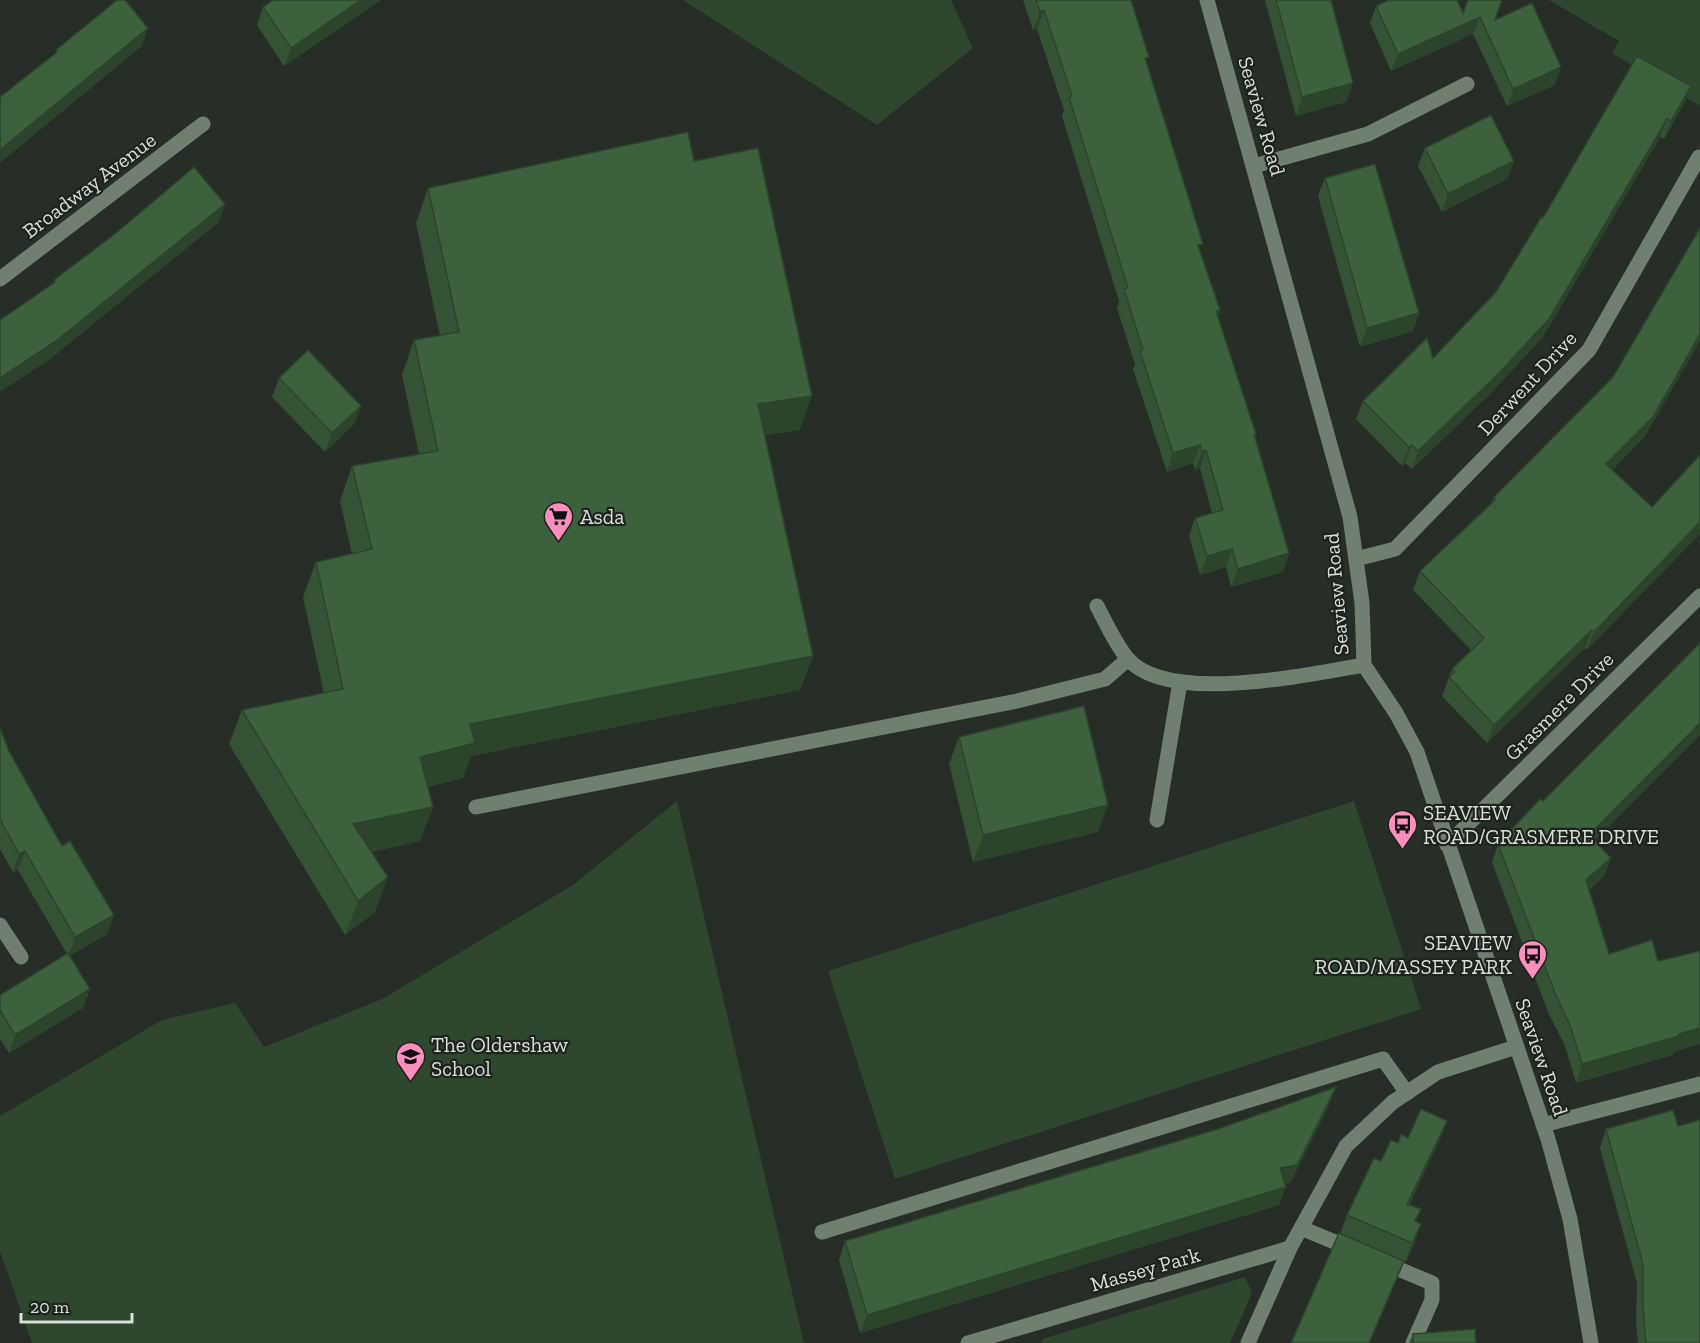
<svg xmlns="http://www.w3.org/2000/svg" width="1700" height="1343" font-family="'Zilla Slab',serif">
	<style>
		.green { fill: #2f472e }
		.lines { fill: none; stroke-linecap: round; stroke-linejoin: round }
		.minor { stroke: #708070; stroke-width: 15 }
		.wall { fill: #355334 }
		.shaded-wall { fill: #2b442b }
		.building { fill: #3e613d; stroke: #2b442b; stroke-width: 1.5 }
		.labels { text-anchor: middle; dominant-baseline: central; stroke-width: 4.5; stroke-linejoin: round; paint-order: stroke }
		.street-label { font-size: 21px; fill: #d9ded9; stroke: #1d241d }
		.poi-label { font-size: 21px; fill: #d9ded9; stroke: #1d241d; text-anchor: start }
	</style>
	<rect width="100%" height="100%" fill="#272e27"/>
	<g class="green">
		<polygon points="683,0 951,0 973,48 877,125"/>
		<polygon points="1549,0 1700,0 1700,106 1612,53 1619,41"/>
		<polygon points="677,801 804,1343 32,1343 0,1251 0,1116 162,1020 235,1003 264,1047 382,999 573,885"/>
		<polygon points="1354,801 1421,1009 895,1179 828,971"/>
		<polygon points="1245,1277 1252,1293 1230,1343 1043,1343 1042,1339"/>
	</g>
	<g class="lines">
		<g class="minor">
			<polyline points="1207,0 1350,517 1362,603 1364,665 1396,713 1417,752 1548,1139 1570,1219 1591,1343"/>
			<polyline points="1254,166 1368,134 1467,84"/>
			<polyline points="0,279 203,124"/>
			<polyline points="1356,559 1395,549 1589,350 1699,157"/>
			<path d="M 1097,606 C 1106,623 1115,643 1127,658 C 1167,706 1309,674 1364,665"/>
			<polyline points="476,807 1017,701 1105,679 1128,659"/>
			<polyline points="1157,820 1180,682"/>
			<polyline points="1447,845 1700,596"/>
			<polyline points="0,925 21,957"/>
			<polyline points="1543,1125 1700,1084"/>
			<polyline points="1301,1228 1354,1250"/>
			<polyline points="822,1232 1383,1059 1407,1093"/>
			<polyline points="1384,1263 1432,1283 1432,1300 1413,1343"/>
			<polyline points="968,1343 1290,1248"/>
			<polyline points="1248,1343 1290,1248 1346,1146 1393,1102 1438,1072 1516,1047"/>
		</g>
	</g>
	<g class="wall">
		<polygon points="381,0 284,66 257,25 263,7"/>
		<polygon points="1023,0 1131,0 1147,63 1200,251 1220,310 1217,316 1256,434 1255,437 1289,553 1283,572 1231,587 1226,567 1200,575 1189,536 1195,518 1212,513 1200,468 1195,470 1193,463 1167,472 1133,369 1135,364 1117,308 1119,301 1062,116 1064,110 1037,29 1033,30"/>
		<polygon points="1265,0 1331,0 1353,83 1346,102 1296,116"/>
		<polygon points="1376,6 1463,13 1495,20 1555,85 1507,106 1473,34 1391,71 1370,23"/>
		<polygon points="1691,86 1684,104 1664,139 1660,137 1543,337 1491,393 1412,469 1405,463 1402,466 1356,419 1363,401 1433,358 1496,292 1543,218"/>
		<polygon points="1425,148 1514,161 1507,179 1442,212 1418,166"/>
		<polygon points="694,161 800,430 765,435 813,656 800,690 471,756 463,778 428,787 433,807 420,841 371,852 375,912 345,935 229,744 242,710 324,693 303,597 316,562 352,554 340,501 352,466 419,454 402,375 414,340 440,336 416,223 428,188"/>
		<polygon points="1325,178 1419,313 1413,331 1360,347 1318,196"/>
		<polygon points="279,378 361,406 354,424 325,452 272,397"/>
		<polygon points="1646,435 1612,470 1652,507 1587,650 1585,648 1487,743 1442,696 1452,669 1471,650 1413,590 1420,571 1492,502 1494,497"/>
		<polygon points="1700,643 1700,735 1594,841 1611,858 1604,876 1589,890 1609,954 1674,1052 1673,1055 1576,1083 1565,1046 1548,1012 1492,862 1498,844 1543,801"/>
		<polygon points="0,728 9,751 107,934 69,956 90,989 83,1008 9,1053 0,1039 0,995 67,954 18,870 13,872 0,849"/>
		<polygon points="959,737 1098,832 973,862 949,764"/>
		<polygon points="1329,1105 1290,1183 1285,1184 1286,1187 1279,1205 860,1333 839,1260 845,1241"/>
		<polygon points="1447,1121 1440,1139 1409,1205 1416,1222 1415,1242 1406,1261 1404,1261 1397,1279 1340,1234 1347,1215 1381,1161 1398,1143"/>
		<polygon points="1678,1126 1700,1343 1638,1343 1636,1323 1637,1283 1600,1148 1606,1129"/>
		<polygon points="1413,1334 1476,1343 1409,1343"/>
	</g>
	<g class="shaded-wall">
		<polygon points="361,0 381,0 284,66 291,48"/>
		<polygon points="1044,10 1037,29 1033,30 1040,12"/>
		<polygon points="1480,17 1473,34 1391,71 1398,54"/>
		<polygon points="148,28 142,46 0,163 0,150"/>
		<polygon points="1561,67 1555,85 1507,106 1513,89"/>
		<polygon points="1353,83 1346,102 1296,116 1302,97"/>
		<polygon points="1691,86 1684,104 1664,139 1671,121"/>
		<polygon points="1667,119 1660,137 1543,337 1491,393 1412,469 1418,451"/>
		<polygon points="1514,161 1507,179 1442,212 1448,194"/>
		<polygon points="225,204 219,222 49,360 0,392 0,378"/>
		<polygon points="1419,313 1413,331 1360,347 1367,328"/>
		<polygon points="1700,334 1700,341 1646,435 1599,482 1606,464"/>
		<polygon points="812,396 800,430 745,438 758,404"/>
		<polygon points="361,406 354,424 325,452 332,433"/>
		<polygon points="1200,445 1193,463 1167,472 1173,453"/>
		<polygon points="1412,445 1405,463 1402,466 1409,447"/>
		<polygon points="1206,450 1200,468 1195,470 1202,451"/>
		<polygon points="1700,522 1700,534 1587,650 1594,632"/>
		<polygon points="1232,549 1226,567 1200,575 1207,556"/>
		<polygon points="1289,553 1283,572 1231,587 1238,569"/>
		<polygon points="1592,630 1585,648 1487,743 1494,725"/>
		<polygon points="813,656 800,690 471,756 463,778 407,792 420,757 470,724"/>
		<polygon points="1700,723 1700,735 1582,853 1589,835"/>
		<polygon points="1108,805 1098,832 973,862 983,835"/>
		<polygon points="433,807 420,841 340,858 353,824"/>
		<polygon points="25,851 18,870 13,872 19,854"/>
		<polygon points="1611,858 1604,876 1579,898 1586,880"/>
		<polygon points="388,877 375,912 345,935 358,901"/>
		<polygon points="114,915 107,934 69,956 75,937"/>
		<polygon points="90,989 83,1008 9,1053 15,1035"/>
		<polygon points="1700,1028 1700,1044 1674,1052 1673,1055 1576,1083 1582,1064"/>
		<polygon points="1336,1087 1329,1105 1290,1183 1273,1187 1280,1168"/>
		<polygon points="1447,1121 1440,1139 1401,1223 1407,1204"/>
		<polygon points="1286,1187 1279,1205 860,1333 867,1315"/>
		<polygon points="1421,1224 1415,1242 1406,1261 1412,1243"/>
		<polygon points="1404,1261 1397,1279 1370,1343 1369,1343"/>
	</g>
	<g class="building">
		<polygon points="117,0 125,0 148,28 0,150 0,97 57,52 56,50"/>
		<polygon points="273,0 361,0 291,48 263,7"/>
		<polygon points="1036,0 1131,0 1149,57 1145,58 1203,244 1198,245 1220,310 1216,311 1256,434 1254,434 1289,553 1238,569 1232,549 1207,556 1195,518 1223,510 1206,450 1202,451 1200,445 1173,453 1140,351 1143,350 1124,289 1128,288 1069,97 1072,96 1044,10 1040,12"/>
		<polygon points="1276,0 1331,0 1353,83 1302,97"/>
		<polygon points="1389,0 1457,0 1463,13 1468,0 1502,0 1495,20 1532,3 1561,67 1513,89 1480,17 1398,54 1376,6"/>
		<polygon points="1637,56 1691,86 1671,121 1667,119 1549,319 1498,374 1418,451 1412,445 1409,447 1363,401 1427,338 1433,358 1496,292 1542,216 1543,218"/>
		<polygon points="1491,115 1514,161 1448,194 1425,148"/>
		<polygon points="688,132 694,161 758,148 812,396 758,404 813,656 470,724 475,743 420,757 433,807 353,824 388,877 358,901 242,710 343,689 316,562 372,549 352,466 438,451 414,340 459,332 428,188"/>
		<polygon points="1375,164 1419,313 1367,328 1325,178"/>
		<polygon points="194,167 225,204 56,341 0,378 0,320 55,282 54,280 116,233"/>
		<polygon points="1700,228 1700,334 1653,417 1606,464 1652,507 1700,455 1700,522 1594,632 1592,630 1494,725 1449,677 1455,672 1452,669 1484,638 1420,571 1496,499 1494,497 1613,377"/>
		<polygon points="308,350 361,406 332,433 279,378"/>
		<polygon points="1700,643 1700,723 1589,835 1611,858 1586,880 1609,954 1652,940 1658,961 1700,951 1700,1028 1679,1034 1679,1036 1582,1064 1571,1028 1555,993 1498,844 1540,799 1543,801"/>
		<polygon points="1084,706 1108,805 983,835 959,737"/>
		<polygon points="0,728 9,751 62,846 70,841 114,915 75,937 25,851 19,854 0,819"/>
		<polygon points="68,953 90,989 15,1035 0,1010 0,995"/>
		<polygon points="1336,1087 1297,1165 1280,1168 1286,1187 867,1315 845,1241 1218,1129"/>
		<polygon points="1421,1109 1447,1121 1407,1204 1421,1209 1415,1221 1421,1224 1412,1243 1347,1215 1374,1158 1381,1161 1391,1140 1398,1143 1401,1134 1408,1138"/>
		<polygon points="1673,1110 1678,1126 1700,1120 1700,1343 1646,1343 1643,1305 1643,1264 1606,1129"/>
		<polygon points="1339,1233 1404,1261 1369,1343 1291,1343"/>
		<polygon points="1475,1329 1476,1343 1413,1343 1413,1334"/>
	</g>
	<defs>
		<symbol id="supermarket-pin" viewBox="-11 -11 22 30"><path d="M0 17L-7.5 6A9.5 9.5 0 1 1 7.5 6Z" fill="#fe8ebe" stroke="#1d241d"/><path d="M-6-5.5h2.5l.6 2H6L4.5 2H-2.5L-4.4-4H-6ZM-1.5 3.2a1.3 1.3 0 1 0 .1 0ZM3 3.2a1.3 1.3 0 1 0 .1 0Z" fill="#111"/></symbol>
		<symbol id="bus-pin" viewBox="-11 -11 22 30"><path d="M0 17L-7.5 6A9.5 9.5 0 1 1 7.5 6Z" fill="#fe8ebe" stroke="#1d241d"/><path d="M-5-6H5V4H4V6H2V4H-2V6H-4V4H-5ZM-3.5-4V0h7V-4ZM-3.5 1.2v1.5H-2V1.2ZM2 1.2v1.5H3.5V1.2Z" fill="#111"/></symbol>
		<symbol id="school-pin" viewBox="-11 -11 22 30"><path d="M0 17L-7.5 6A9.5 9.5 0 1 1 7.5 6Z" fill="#fe8ebe" stroke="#1d241d"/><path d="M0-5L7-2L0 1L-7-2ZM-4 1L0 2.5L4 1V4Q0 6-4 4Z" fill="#111"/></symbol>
	</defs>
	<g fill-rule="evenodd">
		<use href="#supermarket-pin" x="542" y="500" width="33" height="45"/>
		<use href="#bus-pin" x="1386" y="808" width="33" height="45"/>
		<use href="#bus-pin" x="1516" y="938" width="33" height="45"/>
		<use href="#school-pin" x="394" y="1040" width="33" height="45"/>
	</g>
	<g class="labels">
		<g class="street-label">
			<text transform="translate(1262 116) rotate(74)">Seaview Road</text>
			<text transform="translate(89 185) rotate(-37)">Broadway Avenue</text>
			<text transform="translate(1527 383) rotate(-47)">Derwent Drive</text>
			<text transform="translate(1336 594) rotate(-95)">Seaview Road</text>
			<text transform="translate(1559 706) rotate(-45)">Grasmere Drive</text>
			<text transform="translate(1542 1057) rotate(71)">Seaview Road</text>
			<text transform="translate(1145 1269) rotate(-16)">Massey Park</text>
		</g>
		<g class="poi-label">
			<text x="580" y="516">Asda</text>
			<text x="1423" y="812">SEAVIEW<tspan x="1423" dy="24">ROAD/GRASMERE DRIVE</tspan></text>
			<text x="1512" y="942" text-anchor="end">SEAVIEW<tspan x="1512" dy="24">ROAD/MASSEY PARK</tspan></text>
			<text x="431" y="1044">The Oldershaw<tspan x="431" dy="24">School</tspan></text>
		</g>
	</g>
	<path d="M21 1313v9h111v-9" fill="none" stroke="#d9ded9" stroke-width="3"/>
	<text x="30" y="1313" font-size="18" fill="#d9ded9" stroke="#1d241d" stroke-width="4.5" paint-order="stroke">20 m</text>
</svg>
